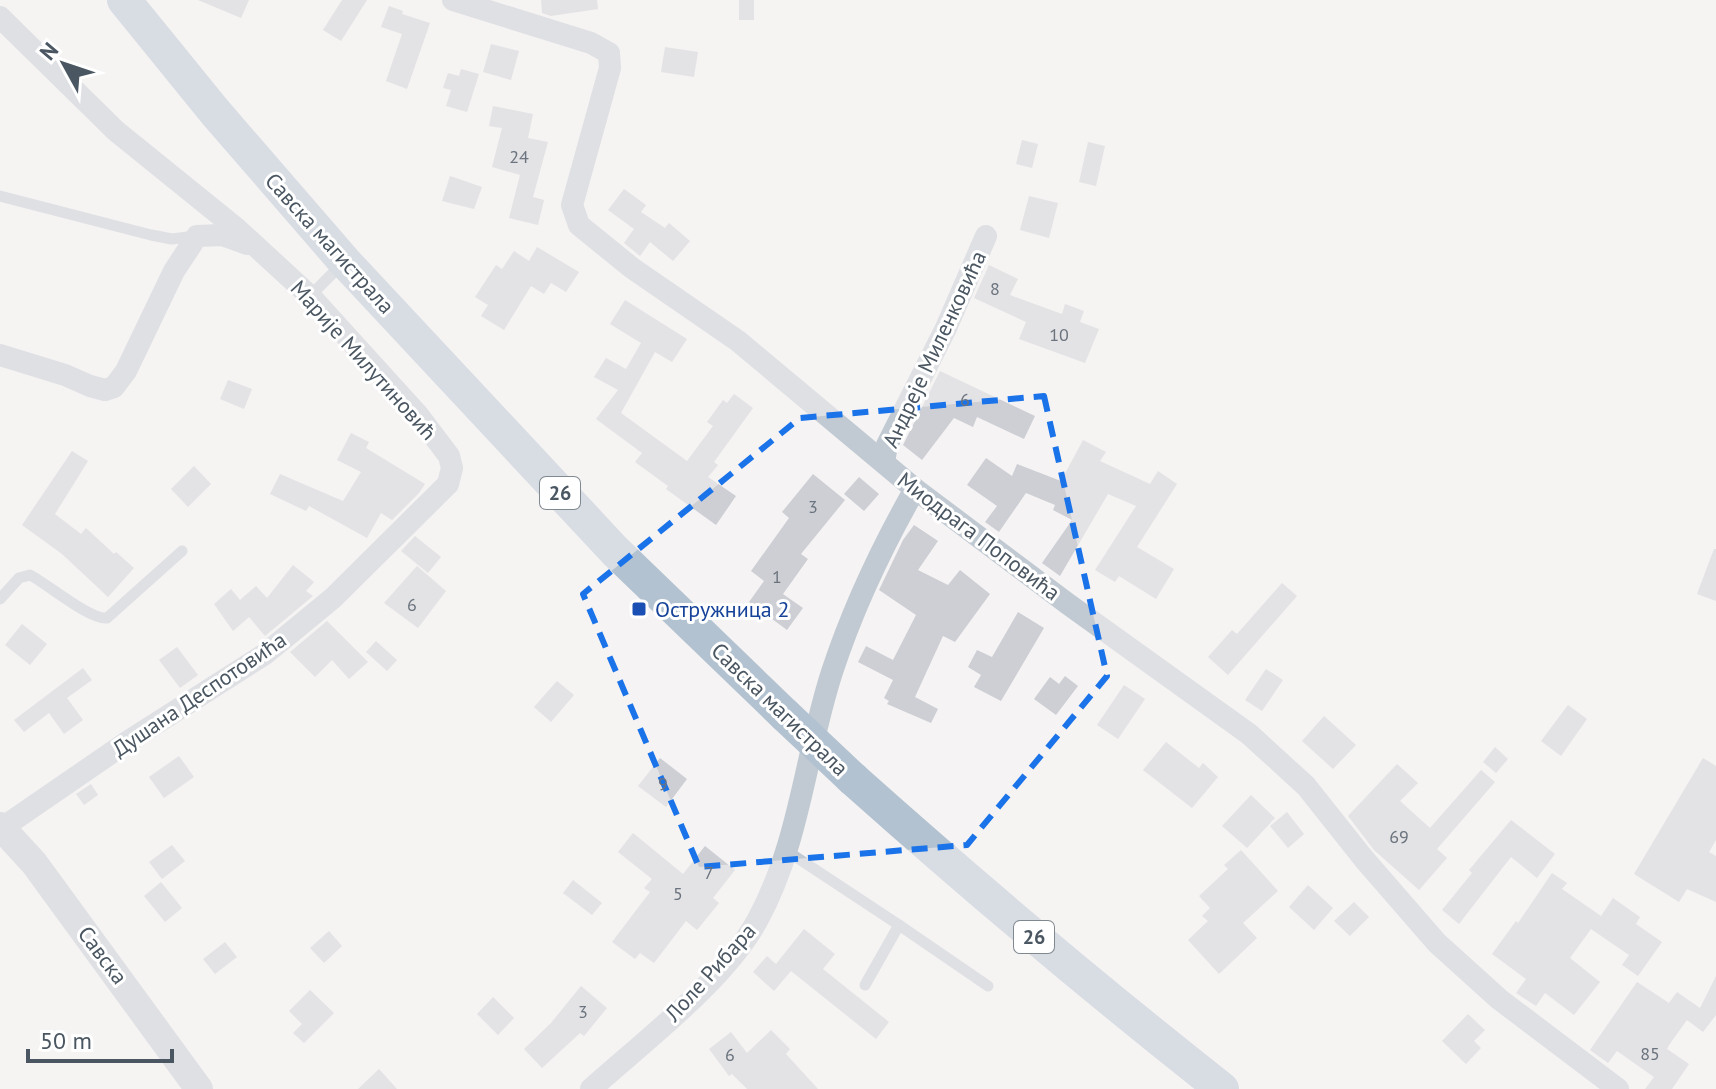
<svg xmlns="http://www.w3.org/2000/svg" width="1716" height="1089" font-family="'PT Sans',sans-serif">
	<style>
		.building { fill: #cdcfd5 }
		.lines { fill: none; stroke-linecap: round; stroke-linejoin: round }
		.service { stroke: #c1cad2; stroke-width: 11 }
		.minor { stroke: #c1cad2; stroke-width: 22 }
		.tertiary { stroke: #c1cad2; stroke-width: 28 }
		.primary { stroke: #b3c2d1; stroke-width: 34 }
		.primary-bridge { stroke: #b3c2d1; stroke-width: 34 }
		.marked { fill: none; stroke: #1a73e8; stroke-width: 6; stroke-dasharray: 16 10; stroke-linejoin: round }
		.transit-dot { fill: #1a4fb4; stroke: #fff; stroke-width: 3 }
		.labels { text-anchor: middle; dominant-baseline: central; stroke-width: 6; stroke-linejoin: round; paint-order: stroke }
		.number-label { font-size: 18px; fill: #6b747e }
		.shield { fill: #fff; stroke: #808990; stroke-width: 2 }
		.shield-label { font-size: 20px; font-weight: bold; fill: #4a5661 }
		.street-label { font-size: 22px; fill: #4a5661; stroke: #fff }
		.transit-label { font-size: 22px; fill: #164399; stroke: #fff; text-anchor: start }
	</style>
	<rect width="100%" height="100%" fill="#f5f3f3"/>
	<g class="building">
		<polygon points="198,0 249,0 241,18"/>
		<polygon points="342,0 367,0 341,41 323,30"/>
		<polygon points="541,0 597,0 598,9 551,16 542,13"/>
		<rect x="739" y="0" width="15" height="20"/>
		<polygon points="389,6 403,11 402,14 430,23 407,89 386,81 402,34 381,27"/>
		<polygon points="491,44 519,51 511,80 483,72"/>
		<polygon points="665,47 698,52 694,77 661,72"/>
		<polygon points="461,69 479,74 467,112 446,106 451,90 443,88 448,73 459,76"/>
		<polygon points="493,106 533,114 528,138 548,142 533,197 544,200 538,225 509,218 520,175 492,167 502,128 489,126"/>
		<polygon points="1022,140 1038,144 1032,168 1016,164"/>
		<polygon points="1088,142 1105,146 1096,186 1079,182"/>
		<polygon points="450,176 482,187 474,209 442,201"/>
		<polygon points="624,189 646,205 641,212 665,228 669,223 690,241 673,261 650,242 640,256 624,243 634,229 608,210"/>
		<polygon points="1029,196 1058,203 1049,238 1020,230"/>
		<polygon points="537,247 579,272 566,292 551,283 544,294 531,286 504,330 481,316 488,305 475,297 496,265 502,269 514,251 529,261"/>
		<polygon points="989,265 1018,279 1010,295 1062,314 1065,304 1084,311 1080,322 1099,329 1085,363 1019,339 1026,322 974,298"/>
		<polygon points="625,300 687,339 672,362 655,352 621,413 687,461 713,426 707,422 723,400 727,403 734,394 753,408 714,462 718,465 708,477 736,496 716,525 666,489 668,486 635,462 642,453 596,419 618,390 594,377 606,358 626,369 641,343 610,324"/>
		<polygon points="940,371 1035,416 1024,439 977,417 973,427 954,418 922,460 903,445"/>
		<polygon points="228,380 252,389 244,409 220,399"/>
		<polygon points="351,433 369,442 366,448 425,484 419,493 392,520 381,513 367,538 309,506 306,511 270,494 280,474 343,501 361,472 337,460"/>
		<polygon points="1083,440 1106,452 1100,461 1150,484 1158,471 1177,484 1137,547 1174,569 1156,599 1119,576 1115,582 1095,570 1136,506 1108,494 1060,576 1042,563 1072,520 1053,510 1055,505 1026,493 999,532 985,522 997,506 967,485 986,458 1012,476 1017,464 1061,481"/>
		<polygon points="72,451 88,461 55,514 81,534 86,528 114,554 116,552 134,568 108,597 62,554 22,525"/>
		<polygon points="194,466 211,484 188,507 171,489"/>
		<polygon points="813,474 845,500 801,554 808,559 783,594 803,608 787,630 749,602 764,581 751,571 789,518 782,512"/>
		<polygon points="859,477 879,494 864,511 844,494"/>
		<polygon points="914,525 938,541 918,570 948,585 960,570 990,594 955,642 943,636 915,697 938,709 931,723 887,704 889,701 884,698 893,680 858,662 866,646 893,660 916,615 879,590 903,540"/>
		<polygon points="415,536 441,557 428,573 401,551"/>
		<polygon points="1714,549 1716,549 1716,601 1697,594"/>
		<polygon points="293,565 314,582 306,591 313,596 265,636 249,617 233,631 214,604 231,589 240,600 256,586 267,598"/>
		<polygon points="417,566 446,591 418,628 384,603"/>
		<polygon points="1282,583 1297,596 1228,675 1208,657 1232,630 1237,634"/>
		<polygon points="1018,612 1044,628 1001,701 974,687 981,675 968,667 977,650 992,657"/>
		<polygon points="327,621 368,662 349,679 332,660 315,677 290,652"/>
		<polygon points="22,624 47,644 30,665 5,645"/>
		<polygon points="376,641 397,660 387,671 366,652"/>
		<polygon points="177,647 198,675 180,688 159,660"/>
		<polygon points="83,668 92,680 67,698 83,720 64,734 49,713 24,732 14,720"/>
		<polygon points="1266,669 1283,680 1262,711 1245,700"/>
		<polygon points="1065,676 1078,686 1056,715 1034,699 1050,677 1059,684"/>
		<polygon points="557,681 574,695 551,722 534,707"/>
		<polygon points="1124,685 1145,699 1118,739 1097,725"/>
		<polygon points="1568,705 1587,719 1561,756 1541,741"/>
		<polygon points="1324,716 1356,745 1333,769 1302,741"/>
		<polygon points="1166,742 1199,768 1203,763 1218,777 1192,808 1143,770"/>
		<polygon points="1495,747 1508,759 1496,773 1483,762"/>
		<polygon points="179,756 194,777 164,798 149,777"/>
		<polygon points="660,758 687,779 666,807 638,786"/>
		<polygon points="1703,758 1716,766 1716,840 1709,852 1716,856 1716,902 1687,889 1679,902 1634,874"/>
		<polygon points="1397,764 1418,783 1400,801 1430,828 1481,770 1495,782 1437,849 1447,858 1419,890 1374,850 1348,816"/>
		<polygon points="91,784 98,795 84,805 76,794"/>
		<polygon points="1251,795 1275,818 1247,848 1222,826"/>
		<polygon points="1287,812 1304,834 1288,848 1270,826"/>
		<polygon points="1511,820 1555,854 1537,878 1511,857 1459,924 1442,910 1472,873 1469,870"/>
		<polygon points="633,833 683,874 705,846 735,870 713,898 719,903 697,930 686,921 654,963 640,953 635,959 612,942 650,892 644,888 652,879 618,852"/>
		<polygon points="172,845 185,861 162,879 149,862"/>
		<polygon points="1241,850 1278,891 1243,923 1257,938 1219,974 1188,940 1208,921 1202,916 1210,908 1199,896 1228,869 1224,865"/>
		<polygon points="1552,873 1567,883 1562,889 1601,916 1613,898 1640,917 1636,924 1662,942 1638,976 1622,965 1629,955 1591,929 1570,958 1600,982 1574,1015 1545,993 1536,1006 1516,993 1526,979 1492,954 1516,921 1518,923"/>
		<polygon points="573,880 602,903 592,915 563,893"/>
		<polygon points="161,882 182,908 165,922 144,896"/>
		<polygon points="1308,885 1333,908 1314,930 1289,907"/>
		<polygon points="1354,902 1369,917 1350,936 1334,921"/>
		<polygon points="804,929 835,954 823,969 889,1022 876,1039 791,971 774,991 753,972 767,956 776,964"/>
		<polygon points="329,931 342,946 324,963 310,948"/>
		<polygon points="225,942 237,957 215,974 203,959"/>
		<polygon points="1716,976 1716,1015 1703,1032 1687,1020 1669,1045 1667,1049 1689,1064 1672,1089 1645,1089 1654,1077 1617,1051 1608,1063 1590,1050 1637,982 1669,1003 1677,992 1700,1008"/>
		<polygon points="581,986 607,1008 584,1036 580,1033 542,1068 524,1049 551,1023"/>
		<polygon points="310,990 334,1013 304,1043 293,1033 302,1024 289,1011"/>
		<polygon points="493,997 514,1018 498,1035 477,1014"/>
		<polygon points="1468,1014 1485,1030 1474,1041 1481,1048 1466,1064 1442,1041"/>
		<polygon points="771,1030 790,1049 786,1054 818,1089 747,1089 732,1074 729,1076 709,1049 731,1032 747,1053"/>
		<polygon points="379,1069 397,1089 358,1089"/>
	</g>
	<g class="lines">
		<g class="service">
			<polyline points="0,196 151,235 172,239 196,236"/>
			<polyline points="310,296 341,265"/>
			<path d="M 0,599 L 19,578 L 30,575 C 49,585 90,620 107,618 L 182,551"/>
			<polyline points="787,851 899,925 865,985"/>
			<polyline points="899,925 988,986"/>
		</g>
		<g class="minor">
			<polyline points="453,0 591,43 609,53 610,68 572,205 579,225 632,268 738,341 915,489 1068,604 1249,734 1306,786 1364,859 1437,943 1499,999 1618,1089"/>
			<polyline points="0,17 116,131 236,228 310,296 418,415 449,456 452,468 448,484 333,598 265,654 127,742 2,828"/>
			<polyline points="0,355 65,375 90,386 105,390 114,387 126,371 174,271 197,236 222,235 247,244"/>
			<polyline points="884,462 887,445 946,328 986,236"/>
			<path d="M 591,1089 C 643,1042 723,982 757,921 C 800,843 805,755 832,672 C 853,608 882,547 915,489"/>
		</g>
		<polyline class="tertiary" points="0,826 34,863 199,1089"/>
		<g class="primary">
			<polyline points="124,0 215,112 344,261 615,551 785,715"/>
			<path d="M 853,779 C 973,886 1095,989 1222,1089"/>
		</g>
		<polyline class="primary-bridge" points="785,715 853,779"/>
	</g>
	<path d="M0 0H1716V1089H0ZM 1044,396 L 1107,676 L 967,845 L 699,867 L 583,594 L 800,418 Z" fill="#f5f3f3" fill-opacity=".55" fill-rule="evenodd"/>
	<path class="marked" d="M 1044,396 L 1107,676 L 967,845 L 699,867 L 583,594 L 800,418 Z"/>
	<rect class="transit-dot" x="631" y="601" width="16" height="16" rx="4"/>
	<g class="labels">
		<g class="number-label">
			<text x="519" y="156">24</text>
			<text x="995" y="288">8</text>
			<text x="1059" y="334">10</text>
			<text x="965" y="399">6</text>
			<text x="813" y="506">3</text>
			<text x="777" y="576">1</text>
			<text x="412" y="604">6</text>
			<text x="663" y="783">9</text>
			<text x="1399" y="836">69</text>
			<text x="709" y="872">7</text>
			<text x="678" y="893">5</text>
			<text x="583" y="1011">3</text>
			<text x="1650" y="1053">85</text>
			<text x="730" y="1054">6</text>
		</g>
		<g class="shield">
			<rect x="540" y="477" width="40" height="32" rx="6"/>
			<rect x="1014" y="921" width="40" height="32" rx="6"/>
		</g>
		<g class="shield-label">
			<text x="560" y="493">26</text>
			<text x="1034" y="937">26</text>
		</g>
		<g class="street-label">
			<text transform="translate(330 243) rotate(48)">Савска магистрала</text>
			<text transform="translate(934 349) rotate(-65)">Андреје Миленковића</text>
			<text transform="translate(364 360) rotate(48)">Марије Милутиновић</text>
			<text transform="translate(979 536) rotate(37)">Миодрага Поповића</text>
			<text transform="translate(199 694) rotate(-34)">Душана Деспотовића</text>
			<text transform="translate(780 709) rotate(44)">Савска магистрала</text>
			<text transform="translate(103 955) rotate(53)">Савска</text>
			<text transform="translate(710 972) rotate(-48)">Лоле Рибара</text>
		</g>
		<g class="transit-label">
			<text x="655" y="609">Остружница 2</text>
		</g>
	</g>
	<g transform="translate(64 64) rotate(310)" stroke="#ffffff" stroke-width="6" paint-order="stroke">
	<path d="M0-6L14 30L0 20L-14 30Z" fill="#4a5661"/>
	<text y="-12" font-size="22" font-weight="bold" text-anchor="middle" fill="#4a5661">N</text>
	</g>
	<path d="M28 1049v12h144v-12" fill="none" stroke="#4a5661" stroke-width="4"/>
	<text x="40" y="1049" font-size="24" fill="#4a5661" stroke="#ffffff" stroke-width="6" paint-order="stroke">50 m</text>
</svg>
